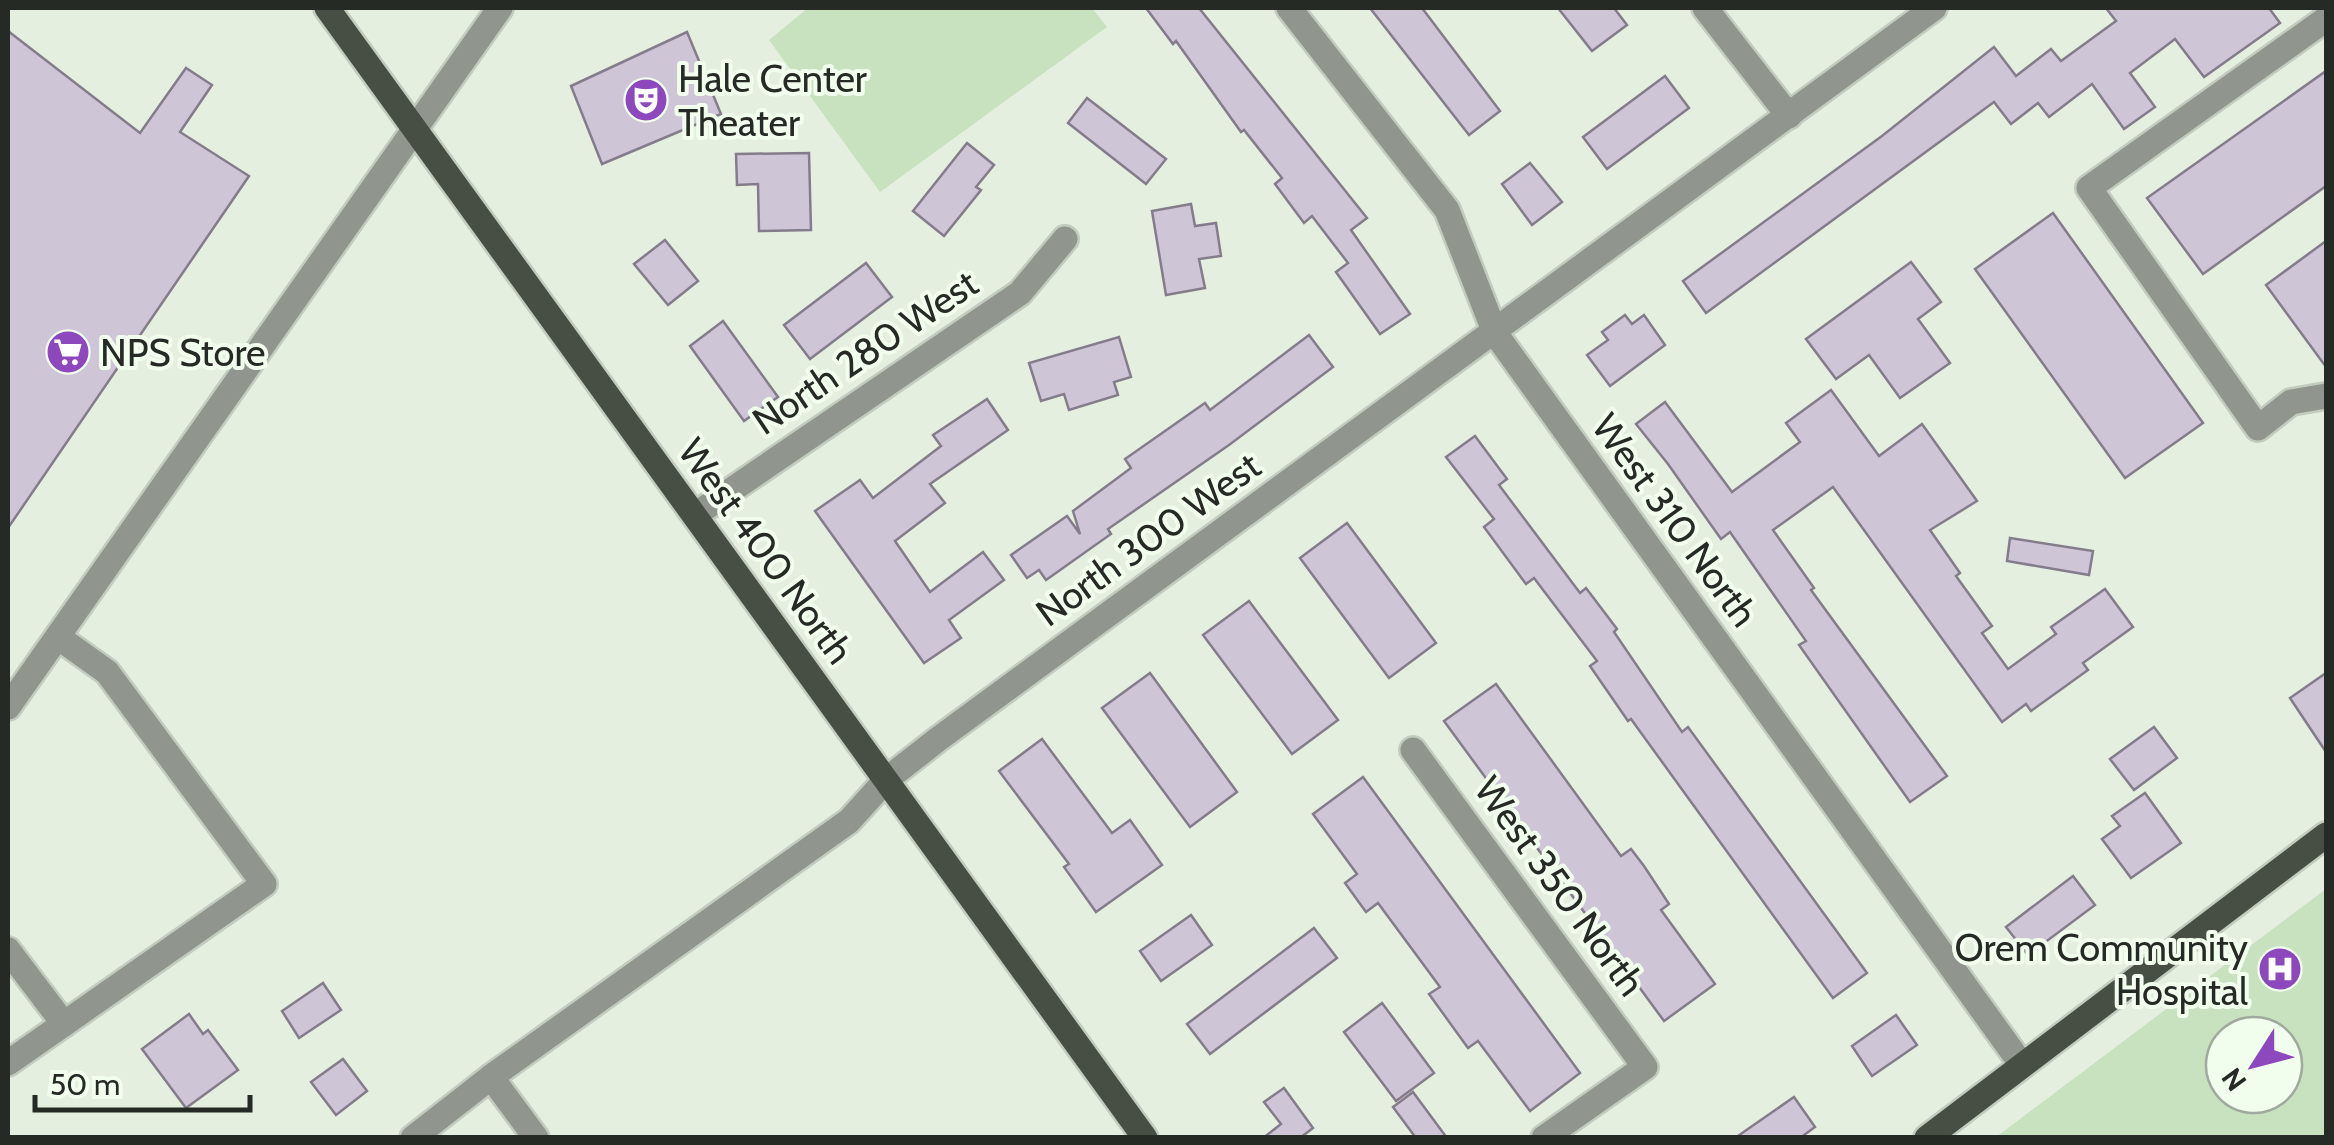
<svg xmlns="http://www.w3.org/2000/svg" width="2334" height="1145" font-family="Cabin,sans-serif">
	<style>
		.green { fill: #c8e1be; fill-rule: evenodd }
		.building { fill: #cec6d6; stroke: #847c8b; stroke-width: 2.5 }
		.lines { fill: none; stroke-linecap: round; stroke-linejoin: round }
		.minor-casing { stroke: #c2ccbe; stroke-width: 30 }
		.major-casing { stroke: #c2ccbe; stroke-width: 30 }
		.minor { stroke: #90958e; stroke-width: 25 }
		.major { stroke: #474f44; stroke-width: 25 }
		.labels { text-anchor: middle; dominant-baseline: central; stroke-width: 8; stroke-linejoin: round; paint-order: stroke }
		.poi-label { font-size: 38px; fill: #252a24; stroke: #f1fded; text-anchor: start }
		.street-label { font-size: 38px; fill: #252a24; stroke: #f1fded }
	</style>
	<rect width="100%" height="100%" fill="#e4efe0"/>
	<g class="green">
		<polygon points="808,8 1092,8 1107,27 880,192 769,40"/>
		<path d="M 2326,889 L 2326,1137 L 1996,1137 ZM 2224,1035 L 2284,1035 L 2284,1095 L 2224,1095 Z"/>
	</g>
	<g class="building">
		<polygon points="1146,8 1199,8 1367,218 1351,230 1410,314 1380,334 1336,272 1348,263 1312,216 1304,223 1275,184 1282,178 1244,130 1241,132 1176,41 1173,44"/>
		<polygon points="1370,8 1422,8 1500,111 1469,135"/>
		<polygon points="1558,8 1614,8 1627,25 1592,51"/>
		<polygon points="2106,8 2269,8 2280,23 2204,77 2175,39 2130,73 2155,107 2124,129 2092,84 2049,117 2038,103 2011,124 1994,102 1706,313 1683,281 1882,136 1994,47 2016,76 2051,49 2061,61 2116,21"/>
		<polygon points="8,31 140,133 186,68 212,85 180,132 249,176 8,528"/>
		<polygon points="687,32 721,114 602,164 571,86"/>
		<polygon points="2326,71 2326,186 2203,274 2147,198"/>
		<polygon points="1665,76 1689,108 1607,169 1583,137"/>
		<polygon points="1087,98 1166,159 1146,184 1068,123"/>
		<polygon points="967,143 994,165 976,187 981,190 944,236 913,211"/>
		<polygon points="809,153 811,230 759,231 758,184 737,185 736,154"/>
		<polygon points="1530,163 1562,202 1532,225 1502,184"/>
		<polygon points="1191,204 1195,226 1216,223 1221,256 1199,259 1205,288 1166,295 1152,211"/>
		<polygon points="2053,213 2203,423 2125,478 1975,269"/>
		<polygon points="665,240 698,281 668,305 634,264"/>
		<polygon points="2326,241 2326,367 2266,285"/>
		<polygon points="1911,262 1941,302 1918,319 1950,363 1900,398 1869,355 1836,379 1806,339"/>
		<polygon points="866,263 892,297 810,359 784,325"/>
		<polygon points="1625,315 1632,324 1644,315 1665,345 1610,386 1587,355 1608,340 1602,332"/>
		<polygon points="723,321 778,397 744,421 690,346"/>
		<polygon points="1309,335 1333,367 1229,445 1108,529 1111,534 1046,580 1039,570 1027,578 1011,555 1067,516 1080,534 1073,511 1131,468 1125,459 1205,403 1210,410"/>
		<polygon points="1119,337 1131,377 1114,382 1118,395 1069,410 1064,394 1041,401 1029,363"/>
		<polygon points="1831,390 1879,456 1922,424 1977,501 1930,530 1960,573 1956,576 1992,626 1982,633 2008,669 2056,634 2051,627 2105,589 2133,627 2083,663 2088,670 2031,711 2026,704 2002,722 1833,487 1773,530 1814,588 1811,590 1947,776 1910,802 1799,645 1806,641 1730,532 1721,539 1668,464 1636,424 1665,402 1732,492 1800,442 1786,423"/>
		<polygon points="987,399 1008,430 930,484 945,503 895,541 930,592 983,552 1004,580 949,620 961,638 924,663 815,511 860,480 873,498 941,446 933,435"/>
		<polygon points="1475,436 1507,479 1499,485 1580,593 1586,588 1617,629 1614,632 1682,732 1688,727 1867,973 1833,998 1631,719 1628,721 1590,666 1597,661 1534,578 1526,584 1484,527 1494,519 1446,457"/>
		<polygon points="1347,523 1436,643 1389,678 1300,558"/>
		<polygon points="2010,538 2093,551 2089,575 2007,561"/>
		<polygon points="1249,601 1338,720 1292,754 1203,635"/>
		<polygon points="1150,673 1237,792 1190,827 1102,708"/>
		<polygon points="2326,673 2326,752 2290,698"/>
		<polygon points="1496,684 1621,856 1631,849 1644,866 1669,904 1661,910 1715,984 1664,1021 1444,721"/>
		<polygon points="2154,727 2177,758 2134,790 2110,759"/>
		<polygon points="1042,739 1112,833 1130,820 1162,865 1096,912 1064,867 1069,864 999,771"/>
		<polygon points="1363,777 1580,1073 1530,1111 1478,1041 1468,1048 1429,994 1440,987 1378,903 1366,912 1345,883 1357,874 1313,814"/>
		<polygon points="2145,793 2181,843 2131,878 2102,839 2120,826 2112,816"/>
		<polygon points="2073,876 2095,905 2028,955 2006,927"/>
		<polygon points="1191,915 1212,945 1161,981 1140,951"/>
		<polygon points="1314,928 1337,958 1210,1054 1187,1024"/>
		<polygon points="323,983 341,1010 299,1038 282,1011"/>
		<polygon points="1382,1003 1434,1073 1396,1101 1344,1032"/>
		<polygon points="189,1014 203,1034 208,1030 238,1070 186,1108 142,1049"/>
		<polygon points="1896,1015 1917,1045 1872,1076 1852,1046"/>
		<polygon points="343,1059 367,1091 336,1115 311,1082"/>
		<polygon points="1284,1088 1313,1128 1300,1138 1263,1138 1281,1124 1264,1102"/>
		<polygon points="1413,1092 1447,1138 1416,1138 1393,1107"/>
		<polygon points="1794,1097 1815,1127 1800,1138 1735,1138"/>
	</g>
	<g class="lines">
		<defs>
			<g id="minor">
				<polyline points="1289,8 1447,210 1495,333 2022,1065"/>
				<polyline points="1705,8 1789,116"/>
				<polyline points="2326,19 2089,188 2258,428 2291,402 2326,396"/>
				<polyline points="695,515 1020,293 1065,239"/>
				<polyline points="8,707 500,8"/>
				<polyline points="1413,750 1645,1067 1544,1138"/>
				<polyline points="8,950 64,1024"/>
				<polyline points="8,1063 264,884 107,672 58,637"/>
				<polyline points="491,1077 536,1138"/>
				<polyline points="413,1138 491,1077 849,821 886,780 937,740 1934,8"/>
			</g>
			<g id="major">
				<polyline points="327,8 1145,1138"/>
				<polyline points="1927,1138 2326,835"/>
			</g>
		</defs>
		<use href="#minor" class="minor-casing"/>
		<use href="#major" class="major-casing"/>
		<use href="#minor" class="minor"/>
		<use href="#major" class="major"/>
	</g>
	<defs>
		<symbol id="theatre-disc" viewBox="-11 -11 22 22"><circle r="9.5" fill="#8c48bc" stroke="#f1fded"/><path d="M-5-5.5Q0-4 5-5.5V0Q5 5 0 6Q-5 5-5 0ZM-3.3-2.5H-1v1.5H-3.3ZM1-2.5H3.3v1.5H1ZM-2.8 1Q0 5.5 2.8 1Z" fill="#fff"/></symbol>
		<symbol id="supermarket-disc" viewBox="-11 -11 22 22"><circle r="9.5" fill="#8c48bc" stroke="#f1fded"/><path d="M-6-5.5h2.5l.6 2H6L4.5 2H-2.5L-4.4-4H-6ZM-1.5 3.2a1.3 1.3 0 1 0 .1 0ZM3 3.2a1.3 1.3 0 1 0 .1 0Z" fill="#fff"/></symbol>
		<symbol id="hospital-disc" viewBox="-11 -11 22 22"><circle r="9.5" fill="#8c48bc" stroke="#f1fded"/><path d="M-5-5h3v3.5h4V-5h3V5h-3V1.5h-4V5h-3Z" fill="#fff"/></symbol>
	</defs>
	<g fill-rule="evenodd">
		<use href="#theatre-disc" x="621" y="75" width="50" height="50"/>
		<use href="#supermarket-disc" x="43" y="327" width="50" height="50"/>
		<use href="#hospital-disc" x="2255" y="944" width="50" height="50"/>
	</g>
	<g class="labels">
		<g class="poi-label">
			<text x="678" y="78">Hale Center<tspan x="678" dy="44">Theater</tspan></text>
			<text x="100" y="352">NPS Store</text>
			<text x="2248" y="947" text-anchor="end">Orem Community<tspan x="2248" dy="44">Hospital</tspan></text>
		</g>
		<g class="street-label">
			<text transform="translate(865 352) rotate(-34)">North 280 West</text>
			<text transform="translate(1675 520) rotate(54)">West 310 North</text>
			<text transform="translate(1148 539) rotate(-36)">North 300 West</text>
			<text transform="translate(766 551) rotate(54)">West 400 North</text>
			<text transform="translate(1560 886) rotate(54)">West 350 North</text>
		</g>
	</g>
	<rect width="2334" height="1145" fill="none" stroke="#252a24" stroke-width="20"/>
	<g transform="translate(2254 1065) rotate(234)"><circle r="48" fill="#f1fded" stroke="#9fa99d" stroke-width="2.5"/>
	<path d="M0-8L18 38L0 25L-18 38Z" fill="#8c48bc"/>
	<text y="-15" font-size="28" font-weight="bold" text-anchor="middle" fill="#252a24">N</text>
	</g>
	<path d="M35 1095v15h215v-15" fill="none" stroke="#252a24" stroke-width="5"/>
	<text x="50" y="1095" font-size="30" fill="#252a24" stroke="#f1fded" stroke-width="8" paint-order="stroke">50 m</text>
</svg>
